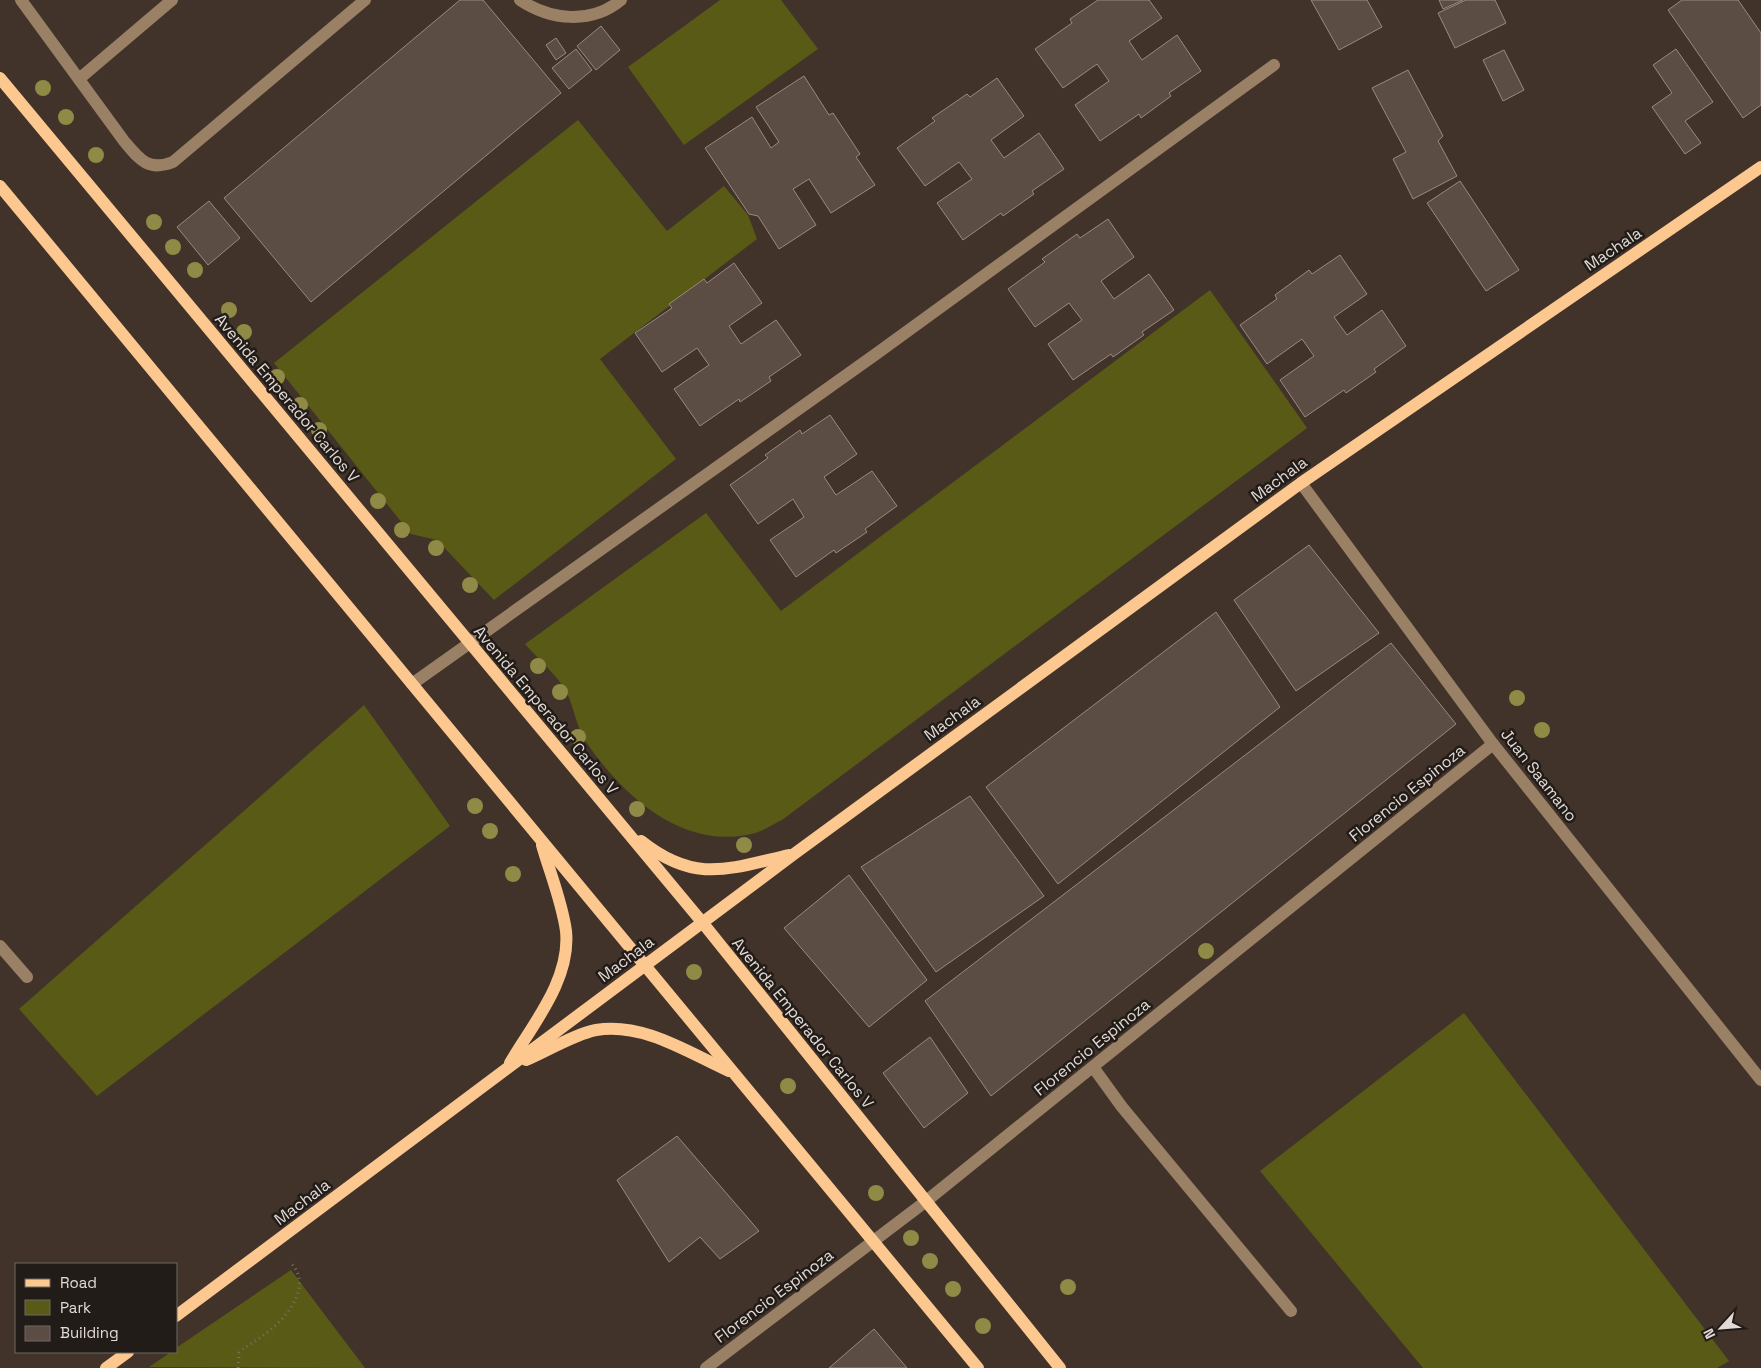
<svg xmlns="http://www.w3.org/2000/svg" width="1761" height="1368" font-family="'Space Grotesk',sans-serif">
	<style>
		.green { fill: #595a16 }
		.building { fill: #5c4d44; stroke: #9a897f }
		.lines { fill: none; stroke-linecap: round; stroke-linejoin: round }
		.path { stroke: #7c7069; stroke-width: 3; stroke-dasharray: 1 4; stroke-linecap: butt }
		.minor { stroke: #9a8065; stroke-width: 12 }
		.major { stroke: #fdc890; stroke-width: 12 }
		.tree { fill: #8f8a45 }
		.labels { text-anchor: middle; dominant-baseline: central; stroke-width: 5; stroke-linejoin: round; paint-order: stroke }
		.street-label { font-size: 16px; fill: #e3dad5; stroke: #221c18 }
	</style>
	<rect width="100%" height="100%" fill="#41332a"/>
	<g class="green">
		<polygon points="720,0 781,0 818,49 684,145 628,67"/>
		<polygon points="578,120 667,231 724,186 748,215 757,239 600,359 676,459 494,600 437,540 411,534 274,363"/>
		<path d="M 1210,290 L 1307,428 L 782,820 C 773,824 762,832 751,834 C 682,850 622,795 586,742 C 577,728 574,708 567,693 C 559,677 537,658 525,644 L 706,513 L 781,611 Z"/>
		<polygon points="364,705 450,826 97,1096 19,1009"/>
		<polygon points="1464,1013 1729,1361 1717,1368 1423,1368 1260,1171"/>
		<polygon points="291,1270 365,1368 149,1367 171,1352 176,1352 176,1348"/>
	</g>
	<g class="building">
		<polygon points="460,0 483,0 561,93 311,302 224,198"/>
		<polygon points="1098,0 1149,0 1162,18 1129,41 1142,60 1177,35 1201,71 1169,93 1171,96 1141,118 1139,114 1100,141 1075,105 1109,81 1097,64 1063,88 1035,49 1072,23 1070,19"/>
		<polygon points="1311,0 1367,0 1382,27 1339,50"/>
		<polygon points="1439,0 1463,0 1443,9"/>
		<polygon points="1466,0 1495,0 1506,23 1455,48 1438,13"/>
		<polygon points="1682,0 1738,0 1761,33 1761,105 1743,118 1668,10"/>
		<polygon points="601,26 620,50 596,70 577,46"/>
		<polygon points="556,38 566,53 556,60 546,45"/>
		<polygon points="576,49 592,70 569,89 552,68"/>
		<polygon points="1676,49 1713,102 1685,121 1701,143 1685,154 1652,107 1672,93 1653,65"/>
		<polygon points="1504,50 1524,90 1503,101 1483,60"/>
		<polygon points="1408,70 1443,136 1438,141 1457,176 1413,199 1393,159 1406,152 1372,88"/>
		<polygon points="804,76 829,115 833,113 860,154 856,157 875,185 831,213 809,179 793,189 816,225 779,249 758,216 749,214 705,148 752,117 771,148 779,142 756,107"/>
		<polygon points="997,78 1024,116 991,140 1004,158 1039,133 1064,169 1032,191 1034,194 1003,216 1001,213 963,240 937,203 972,179 959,162 925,186 897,148 935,121 932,118 967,94 970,97"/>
		<polygon points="1460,181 1519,270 1486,291 1427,203"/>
		<polygon points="209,201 240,238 208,265 177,227"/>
		<polygon points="1108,219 1134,257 1101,281 1114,299 1149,274 1174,310 1142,332 1144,335 1113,357 1111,354 1073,380 1048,344 1082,320 1069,303 1035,327 1008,289 1045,262 1042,259 1077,234 1080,238"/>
		<polygon points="1340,255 1367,294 1334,317 1347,335 1382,310 1406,346 1374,369 1376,372 1346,393 1344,390 1305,417 1280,380 1314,356 1302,339 1267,364 1240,325 1277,299 1275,295 1309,270 1312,274"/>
		<polygon points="734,263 762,303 729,326 741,344 776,320 801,355 769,377 771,381 740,402 739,399 700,426 674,389 709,365 697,348 662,372 635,333 672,308 669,304 704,279 707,283"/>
		<polygon points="830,415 857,454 824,477 836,495 872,471 897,506 865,529 867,532 836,553 834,550 796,577 770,540 804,517 793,499 758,524 730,485 768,458 765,455 800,430 802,434"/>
		<polygon points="1309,545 1379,633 1296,691 1234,600"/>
		<polygon points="1216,612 1280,707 1058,884 986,787"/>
		<polygon points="1391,643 1456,724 991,1096 925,1001"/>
		<polygon points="970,796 1044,896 936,972 861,867"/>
		<polygon points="849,875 927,980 869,1027 784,928"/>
		<polygon points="930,1037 968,1093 924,1128 883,1073"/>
		<polygon points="677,1136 759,1231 720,1259 700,1237 669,1262 617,1180"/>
		<polygon points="874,1329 907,1368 829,1368"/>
	</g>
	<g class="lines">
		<path class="path" d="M 238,1368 L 239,1353 C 246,1345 254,1343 261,1337 C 282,1323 314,1289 292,1264"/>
		<g class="minor">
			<path d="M 21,0 L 124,141 C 139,159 148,172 173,162 L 365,0"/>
			<path d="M 520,0 C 550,20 591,25 621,0"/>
			<polyline points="79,79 172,0"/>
			<polyline points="1301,483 1493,744 1761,1080"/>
			<polyline points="412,684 876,354 1274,65"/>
			<polyline points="0,946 27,977"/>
			<polyline points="1093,1067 1122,1107 1291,1311"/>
			<polyline points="706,1368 925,1202 1493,744"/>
		</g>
		<g class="major">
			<polyline points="0,78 702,922 1060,1368"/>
			<polyline points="0,186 978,1368"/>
			<path d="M 641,841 C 695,884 728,869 789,855"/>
			<path d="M 526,1060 C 547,1051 575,1034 596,1030 C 643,1022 689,1053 729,1071"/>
			<path d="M 510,1063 C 533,1024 571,979 566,931 C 562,902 550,873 542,845"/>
			<polyline points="176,1316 794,854 1301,483 1761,167"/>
			<polyline points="106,1368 128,1352"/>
		</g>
	</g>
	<g class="tree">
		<circle cx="43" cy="88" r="8"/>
		<circle cx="66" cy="117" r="8"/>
		<circle cx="96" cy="155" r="8"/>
		<circle cx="154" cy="222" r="8"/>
		<circle cx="173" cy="247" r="8"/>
		<circle cx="195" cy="270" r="8"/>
		<circle cx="229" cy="310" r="8"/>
		<circle cx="244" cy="332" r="8"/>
		<circle cx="277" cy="377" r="8"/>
		<circle cx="300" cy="405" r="8"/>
		<circle cx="319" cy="430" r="8"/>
		<circle cx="378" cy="501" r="8"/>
		<circle cx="402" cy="530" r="8"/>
		<circle cx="436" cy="548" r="8"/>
		<circle cx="470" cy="585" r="8"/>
		<circle cx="538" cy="666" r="8"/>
		<circle cx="560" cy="692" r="8"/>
		<circle cx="1517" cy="698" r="8"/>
		<circle cx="1542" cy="730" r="8"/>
		<circle cx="578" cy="737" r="8"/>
		<circle cx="475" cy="806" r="8"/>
		<circle cx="637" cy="809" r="8"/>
		<circle cx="490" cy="831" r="8"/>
		<circle cx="744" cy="845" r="8"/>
		<circle cx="513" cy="874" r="8"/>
		<circle cx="1206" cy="951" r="8"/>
		<circle cx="694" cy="972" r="8"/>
		<circle cx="788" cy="1086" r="8"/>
		<circle cx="876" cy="1193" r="8"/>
		<circle cx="911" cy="1238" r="8"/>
		<circle cx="930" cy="1261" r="8"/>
		<circle cx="1068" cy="1287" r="8"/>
		<circle cx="953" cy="1289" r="8"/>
		<circle cx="983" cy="1326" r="8"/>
	</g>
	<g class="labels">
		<g class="street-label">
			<text transform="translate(1613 249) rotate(-34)">Machala</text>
			<text transform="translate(287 398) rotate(50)">Avenida Emperador Carlos V</text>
			<text transform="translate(1279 479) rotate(-36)">Machala</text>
			<text transform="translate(546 710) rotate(50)">Avenida Emperador Carlos V</text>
			<text transform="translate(952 718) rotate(-36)">Machala</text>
			<text transform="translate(1539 775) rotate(52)">Juan Saamano</text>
			<text transform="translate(1407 793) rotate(-39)">Florencio Espinoza</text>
			<text transform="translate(626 959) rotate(-37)">Machala</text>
			<text transform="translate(803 1023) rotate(51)">Avenida Emperador Carlos V</text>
			<text transform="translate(1092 1047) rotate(-39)">Florencio Espinoza</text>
			<text transform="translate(302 1202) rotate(-37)">Machala</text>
			<text transform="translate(774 1296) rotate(-37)">Florencio Espinoza</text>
		</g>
	</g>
	<rect x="15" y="1263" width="162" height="90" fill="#221c18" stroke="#6f6864"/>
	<rect x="25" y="1279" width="25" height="8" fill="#fdc890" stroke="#6f6864"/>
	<text x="60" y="1288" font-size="15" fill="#e3dad5">Road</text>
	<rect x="25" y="1300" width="25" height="15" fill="#595a16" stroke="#6f6864"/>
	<text x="60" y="1313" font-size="15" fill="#e3dad5">Park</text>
	<rect x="25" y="1326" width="25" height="15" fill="#5c4d44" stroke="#6f6864"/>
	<text x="60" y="1338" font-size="15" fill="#e3dad5">Building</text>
	<g transform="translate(1721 1328) rotate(244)" stroke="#221c18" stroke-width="4" paint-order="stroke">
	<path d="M0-4L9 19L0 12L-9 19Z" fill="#e3dad5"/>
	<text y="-8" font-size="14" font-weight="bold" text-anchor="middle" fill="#e3dad5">N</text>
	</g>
</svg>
